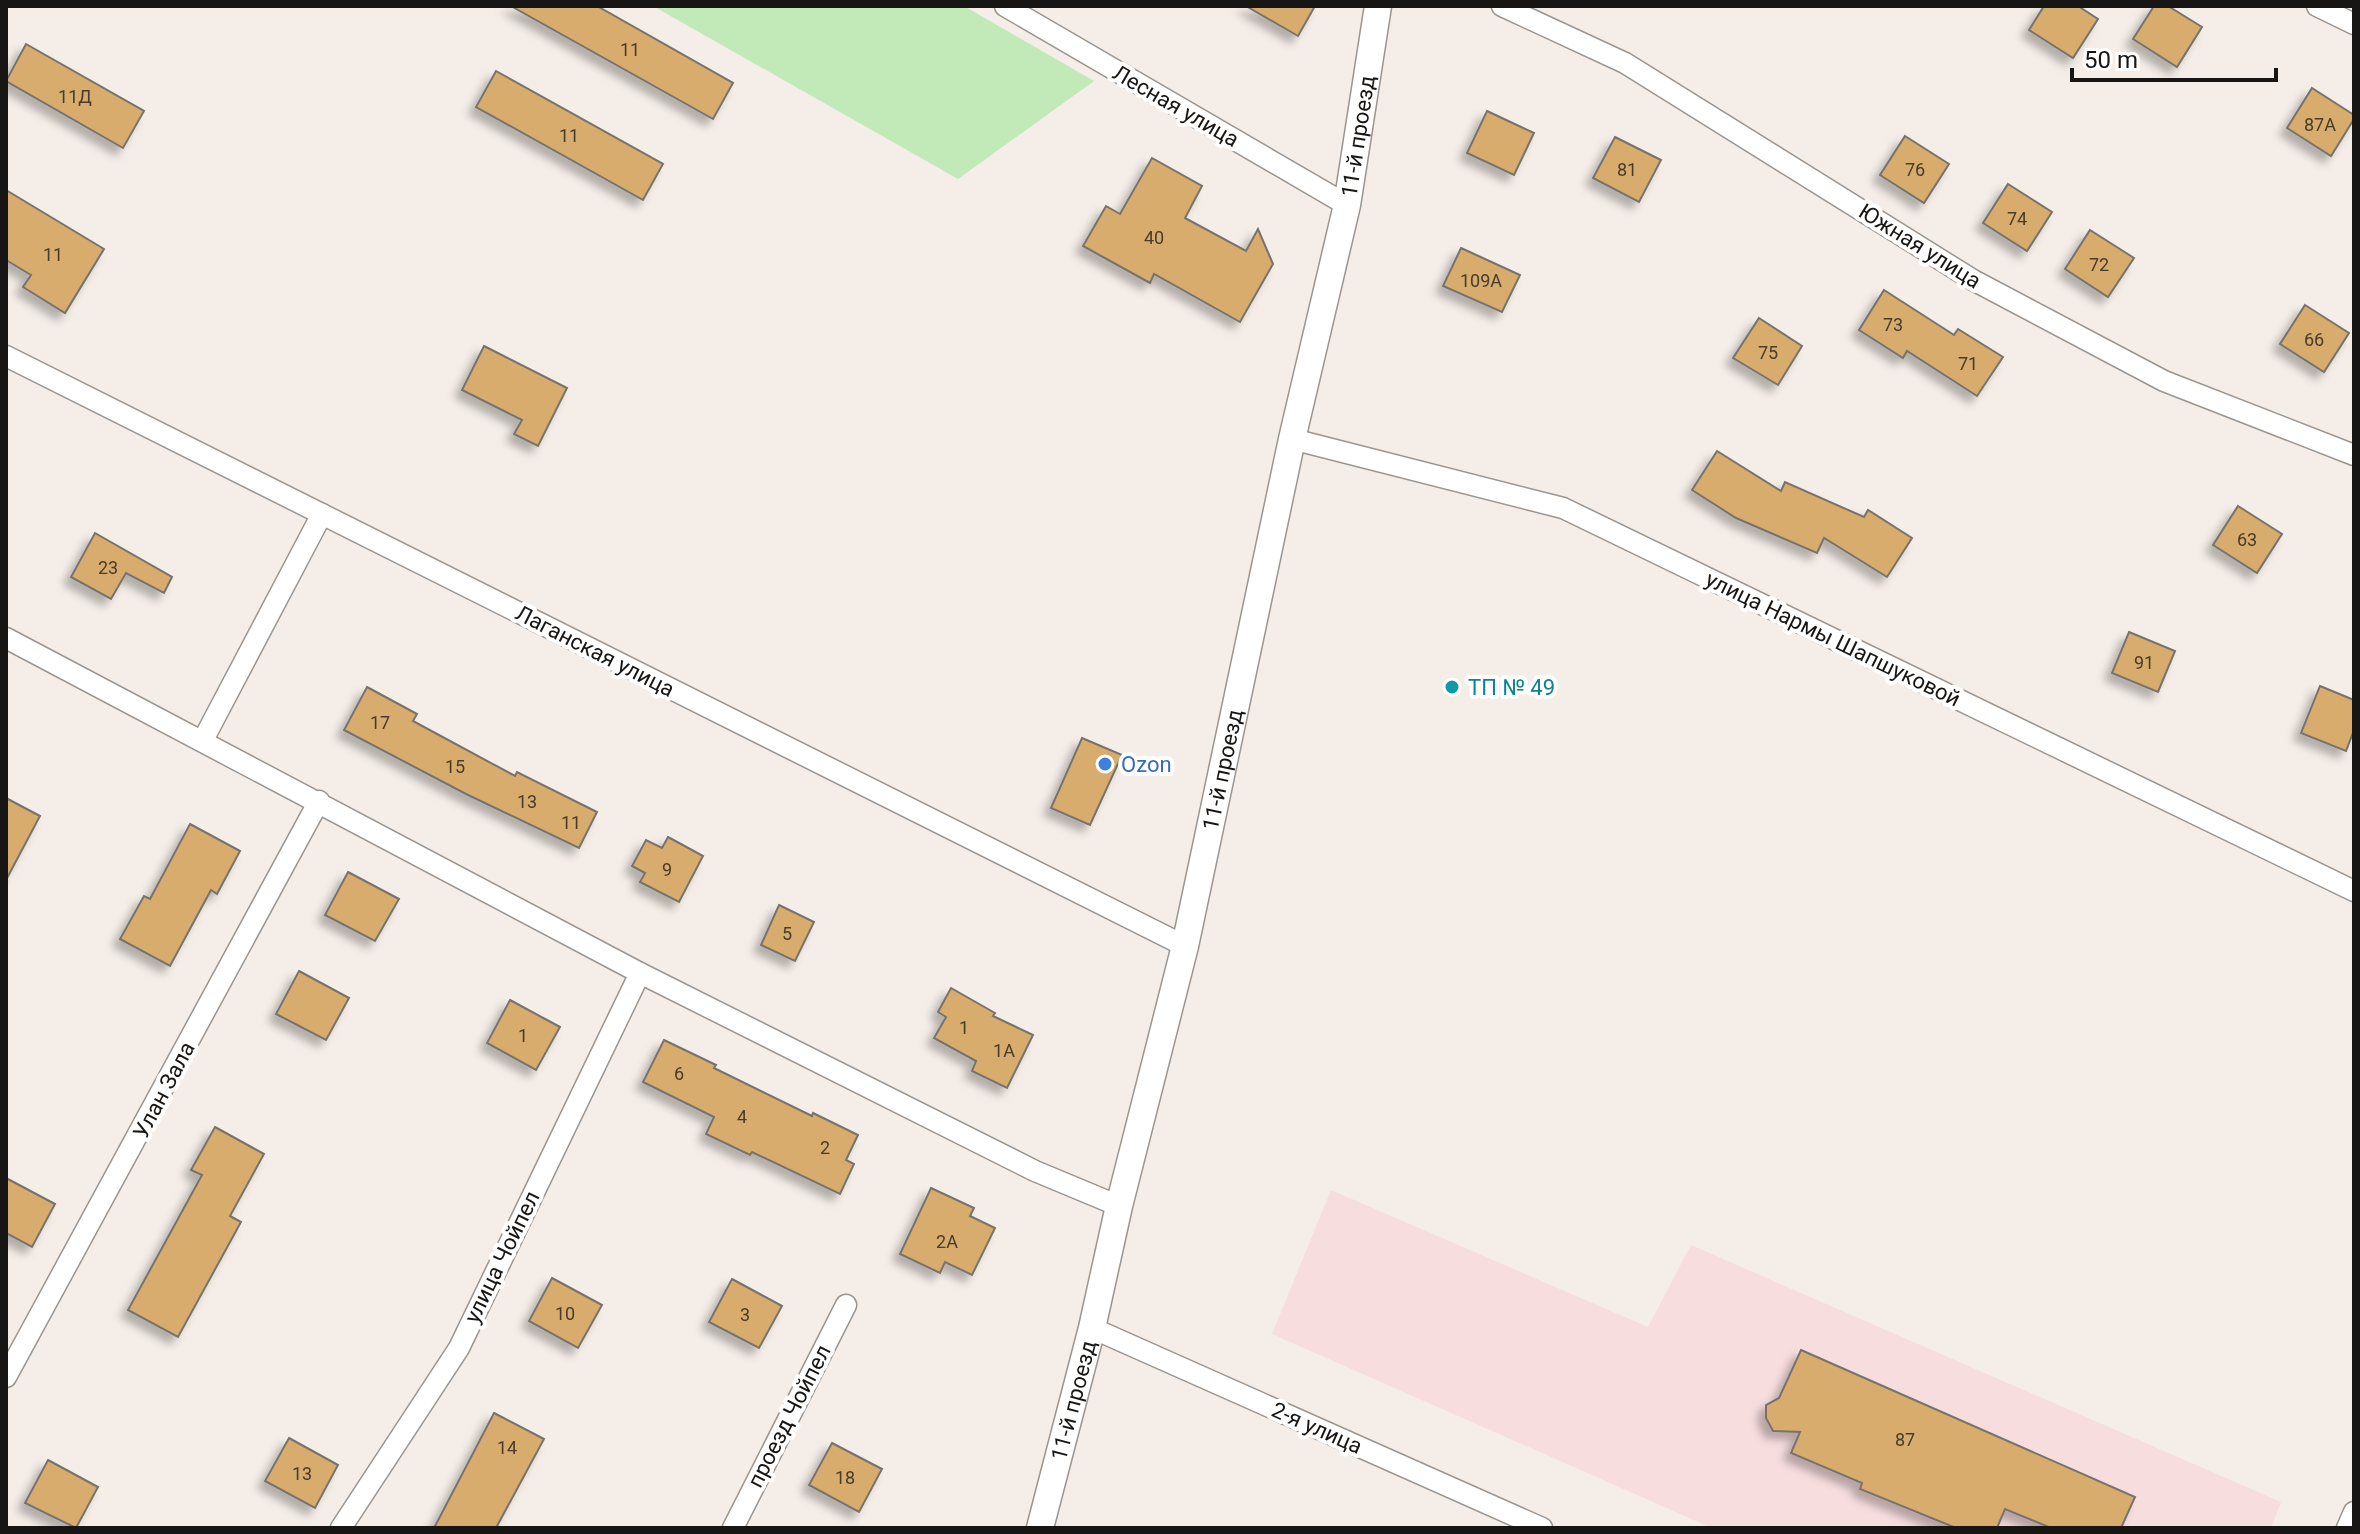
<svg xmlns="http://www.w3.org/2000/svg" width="2360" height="1534" font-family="Roboto,sans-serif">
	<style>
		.education { fill: #f8dddf }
		.green { fill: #c2e9b8 }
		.building { fill: #d7ac6c; stroke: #77736c; stroke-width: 2; filter: url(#shadow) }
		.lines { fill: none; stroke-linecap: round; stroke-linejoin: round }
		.minor-casing { stroke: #9b958f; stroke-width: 23 }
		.tertiary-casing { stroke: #9b958f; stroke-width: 29 }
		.minor { stroke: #fff; stroke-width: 20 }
		.tertiary { stroke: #fff; stroke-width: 26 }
		.culture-dot { fill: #0f9aa8; stroke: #fff; stroke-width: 3 }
		.shop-dot { fill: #3f7fe0; stroke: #fff; stroke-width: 3 }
		.labels { text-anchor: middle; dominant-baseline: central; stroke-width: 8; stroke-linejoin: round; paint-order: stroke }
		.number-label { font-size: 18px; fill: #483c2a }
		.street-label { font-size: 22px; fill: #181614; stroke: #fff }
		.culture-label { font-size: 22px; fill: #0d838f; stroke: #fff; text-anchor: start }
		.shop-label { font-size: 22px; fill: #366cbe; stroke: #fff; text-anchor: start }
	</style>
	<defs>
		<filter id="shadow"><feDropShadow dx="-7" dy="7" stdDeviation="4" flood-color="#0004"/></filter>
	</defs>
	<rect width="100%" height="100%" fill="#f4ede8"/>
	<polygon class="education" points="1331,1190 1648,1327 1691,1245 2281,1502 2271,1528 1712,1528 1272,1334"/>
	<polygon class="green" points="653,6 964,6 1094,81 958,179"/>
	<g class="building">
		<polygon points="511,6 597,6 733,83 713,119"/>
		<polygon points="1246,6 1315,6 1298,36"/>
		<polygon points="2044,6 2078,6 2098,19 2073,58 2029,30"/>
		<polygon points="2154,6 2168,6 2202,27 2177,67 2133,39"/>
		<polygon points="26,44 144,111 123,148 6,81"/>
		<polygon points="496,71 663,164 643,200 476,107"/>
		<polygon points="2312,88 2354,115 2354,119 2331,156 2287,128"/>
		<polygon points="1487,111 1534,133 1514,175 1467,153"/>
		<polygon points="1905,136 1949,164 1924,203 1880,175"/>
		<polygon points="1615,137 1661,160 1639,202 1593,178"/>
		<polygon points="1152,158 1202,186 1185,218 1246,251 1258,229 1273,264 1240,322 1154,274 1150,283 1083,246 1106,206 1120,214"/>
		<polygon points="2008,184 2052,212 2027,251 1983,223"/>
		<polygon points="6,190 104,249 65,313 23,287 31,275 6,260"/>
		<polygon points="2090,230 2134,258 2108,297 2065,269"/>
		<polygon points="1461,248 1520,275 1502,312 1443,286"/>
		<polygon points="1884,290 1954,335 1958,329 2003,357 1977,396 1907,351 1903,358 1859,330"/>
		<polygon points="2305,305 2349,333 2324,372 2280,344"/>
		<polygon points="1759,318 1802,346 1778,385 1733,358"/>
		<polygon points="484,346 567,388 538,446 514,434 522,420 462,390"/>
		<polygon points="1717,451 1781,491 1785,482 1864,517 1868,510 1912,538 1887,577 1824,538 1817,553 1736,518 1692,490"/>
		<polygon points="2238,506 2282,534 2257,573 2213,545"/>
		<polygon points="95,533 172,577 164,593 126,573 111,599 71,577"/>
		<polygon points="2129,632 2175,651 2158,692 2112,673"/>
		<polygon points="2320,686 2354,700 2354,730 2346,751 2301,733"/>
		<polygon points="367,687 417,714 413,721 515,776 517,772 597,812 579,848 466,794 344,730"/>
		<polygon points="1082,738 1122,755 1090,825 1051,808"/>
		<polygon points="6,798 40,816 6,880"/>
		<polygon points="190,824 240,851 217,894 211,890 170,966 120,939 144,896 150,899"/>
		<polygon points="668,837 703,856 679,902 640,882 645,873 632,866 646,840 662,848"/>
		<polygon points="348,872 399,899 375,941 325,915"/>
		<polygon points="779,905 814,922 795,961 761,945"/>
		<polygon points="299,971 349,998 326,1040 276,1014"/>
		<polygon points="951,988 995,1013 993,1016 1033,1035 1007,1088 972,1071 976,1061 934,1038 946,1017 938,1012"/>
		<polygon points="510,1000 560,1027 536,1070 487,1043"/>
		<polygon points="664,1040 716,1065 714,1068 812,1116 813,1113 858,1135 846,1160 854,1164 840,1194 752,1152 750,1155 706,1134 714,1117 643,1082"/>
		<polygon points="215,1127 264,1154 230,1216 241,1222 178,1337 128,1310 202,1175 191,1170"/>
		<polygon points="6,1178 55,1204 32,1247 6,1233"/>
		<polygon points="931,1188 974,1208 970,1216 995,1228 972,1275 945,1262 940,1273 900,1254"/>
		<polygon points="552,1278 602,1305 578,1348 529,1321"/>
		<polygon points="732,1279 782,1306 759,1348 709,1322"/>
		<polygon points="1801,1350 2135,1497 2121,1528 2051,1528 2005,1509 1997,1528 1956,1528 1860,1489 1862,1483 1791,1453 1800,1432 1773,1431 1766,1418 1766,1405 1779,1398"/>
		<polygon points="494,1413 544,1439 496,1528 434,1528"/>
		<polygon points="289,1438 338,1465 315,1508 265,1481"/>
		<polygon points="832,1443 882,1469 859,1512 809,1485"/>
		<polygon points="48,1460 98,1487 76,1528 25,1503"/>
	</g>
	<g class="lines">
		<defs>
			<g id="minor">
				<polyline points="1005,6 1347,205"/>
				<polyline points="1502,6 1625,63 1973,280 2164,381 2354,455"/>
				<polyline points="2317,6 2354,24"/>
				<polyline points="6,356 1185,946"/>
				<polyline points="1292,439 1563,508 2354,891"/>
				<polyline points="6,638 640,973 1035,1171 1119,1206"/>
				<polyline points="203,740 322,514"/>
				<polyline points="1092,1328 1542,1528"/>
				<polyline points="6,1377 319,801"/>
				<polyline points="341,1528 459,1348 640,973"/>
				<polyline points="733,1528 846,1305"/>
				<polyline points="2347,1528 2354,1512"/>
			</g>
			<g id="tertiary">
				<path id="s1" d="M 1040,1528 L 1092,1328 L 1119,1206 L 1185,946 L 1292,439 L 1347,205 L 1378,6"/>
			</g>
		</defs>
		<use href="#minor" class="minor-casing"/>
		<use href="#tertiary" class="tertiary-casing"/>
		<use href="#minor" class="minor"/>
		<use href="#tertiary" class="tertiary"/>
	</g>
	<circle class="culture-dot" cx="1452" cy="687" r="8"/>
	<circle class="shop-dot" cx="1105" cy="764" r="8"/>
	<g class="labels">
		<g class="number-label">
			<text x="630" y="49">11</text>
			<text x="75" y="96">11Д</text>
			<text x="2320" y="124">87А</text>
			<text x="569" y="135">11</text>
			<text x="1627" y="169">81</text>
			<text x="1915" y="169">76</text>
			<text x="2017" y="218">74</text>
			<text x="1154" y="237">40</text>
			<text x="53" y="254">11</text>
			<text x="2099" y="264">72</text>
			<text x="1481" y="280">109А</text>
			<text x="1893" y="324">73</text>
			<text x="2314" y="339">66</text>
			<text x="1768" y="352">75</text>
			<text x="1968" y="363">71</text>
			<text x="2247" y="539">63</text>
			<text x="108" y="567">23</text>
			<text x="2144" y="662">91</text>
			<text x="380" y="722">17</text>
			<text x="455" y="766">15</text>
			<text x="527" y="801">13</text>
			<text x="571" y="822">11</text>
			<text x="667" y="869">9</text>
			<text x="787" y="933">5</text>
			<text x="964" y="1027">1</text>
			<text x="523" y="1035">1</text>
			<text x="1004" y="1050">1А</text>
			<text x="679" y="1073">6</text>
			<text x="742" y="1116">4</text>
			<text x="825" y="1147">2</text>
			<text x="947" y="1241">2А</text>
			<text x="565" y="1313">10</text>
			<text x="745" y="1314">3</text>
			<text x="1905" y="1439">87</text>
			<text x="507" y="1447">14</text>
			<text x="302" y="1473">13</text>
			<text x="845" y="1477">18</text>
		</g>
		<g class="street-label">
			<text transform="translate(1176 106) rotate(30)">Лесная улица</text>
			<text stroke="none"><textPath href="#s1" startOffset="1428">11-й проезд</textPath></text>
			<text transform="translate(1920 246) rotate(32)">Южная улица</text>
			<text transform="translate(1833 639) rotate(26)">улица Нармы Шапшуковой</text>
			<text transform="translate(595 651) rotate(27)">Лаганская улица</text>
			<text stroke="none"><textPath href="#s1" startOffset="780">11-й проезд</textPath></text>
			<text transform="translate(164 1090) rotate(-62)">Улан Зала</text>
			<text transform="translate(502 1257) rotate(-64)">улица Чойпел</text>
			<text stroke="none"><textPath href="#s1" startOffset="132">11-й проезд</textPath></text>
			<text transform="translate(789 1416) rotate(-63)">проезд Чойпел</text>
			<text transform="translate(1317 1428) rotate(24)">2-я улица</text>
		</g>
		<g class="culture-label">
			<text x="1468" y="687">ТП № 49</text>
		</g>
		<g class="shop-label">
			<text x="1121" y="764">Ozon</text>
		</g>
	</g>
	<rect width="2360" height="1534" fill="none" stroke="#181614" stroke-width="16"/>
	<path d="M2072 68v12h204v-12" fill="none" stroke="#181614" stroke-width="4"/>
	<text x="2084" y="68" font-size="24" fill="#181614" stroke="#ffffff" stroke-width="6" paint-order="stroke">50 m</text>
</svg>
